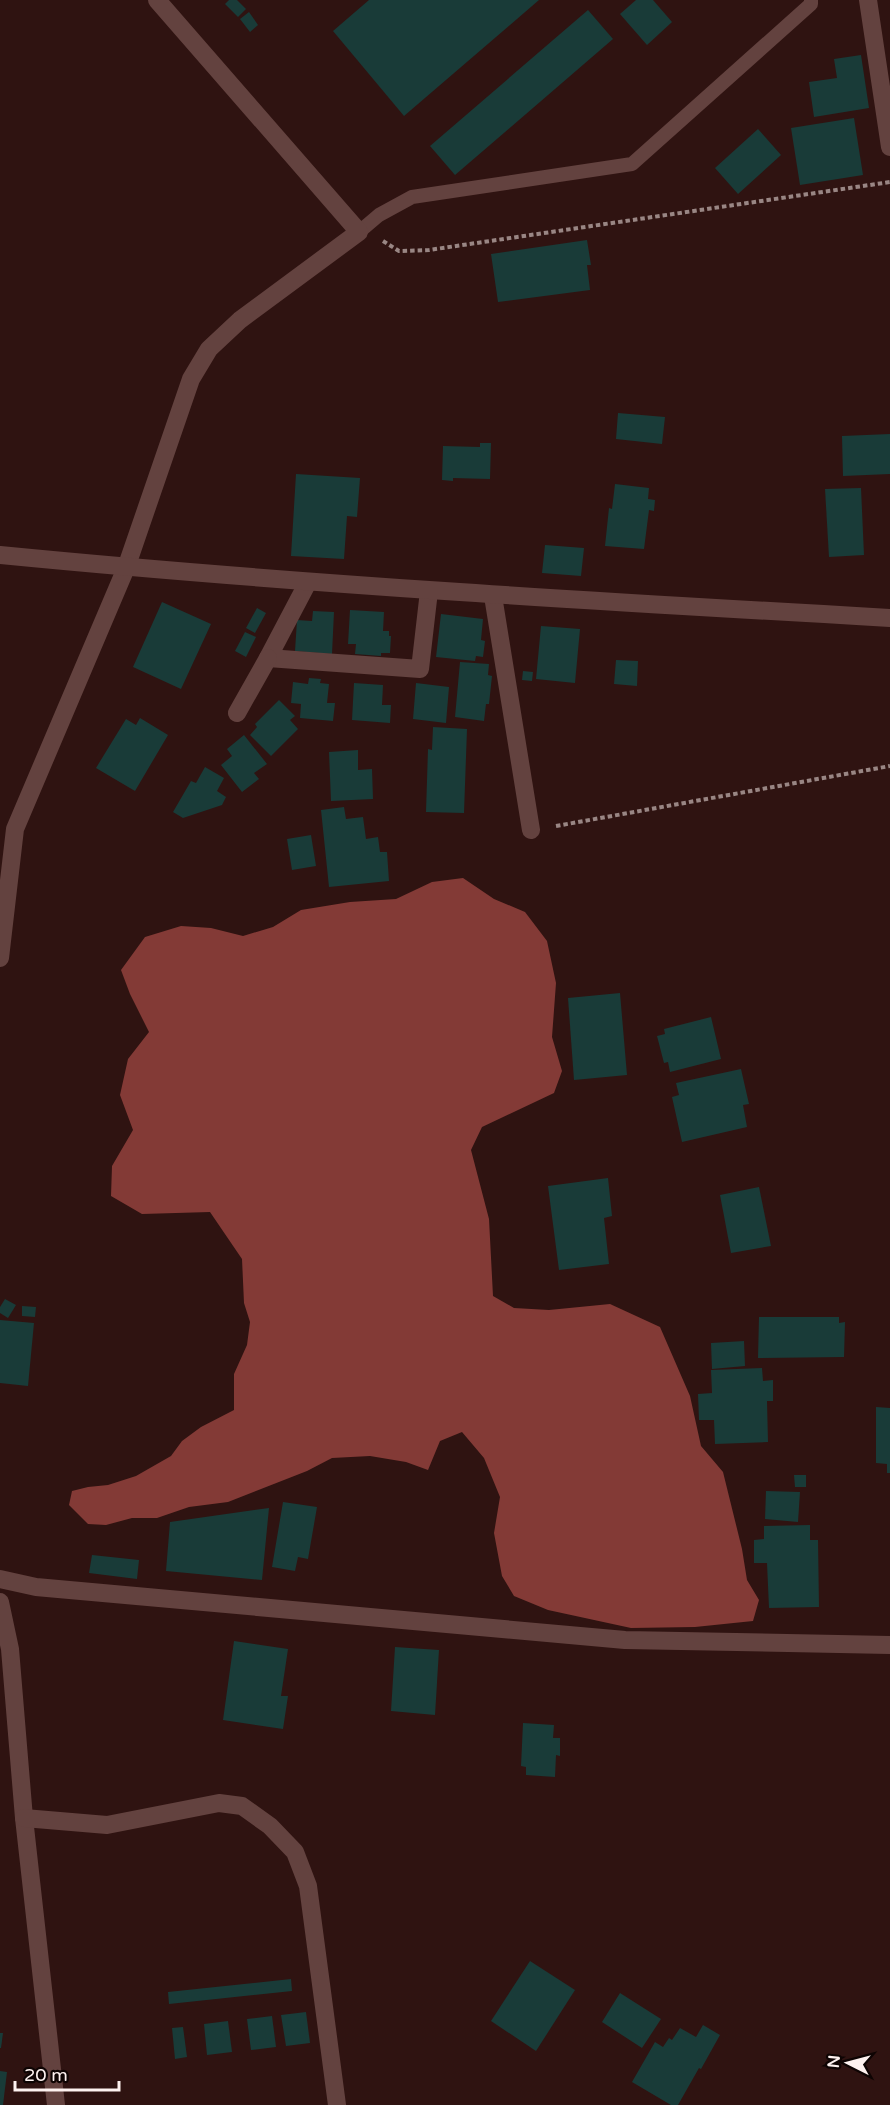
<svg xmlns="http://www.w3.org/2000/svg" width="890" height="2105" font-family="'Varela Round',sans-serif">
	<style>
		.forest { fill: #833a36 }
		.building { fill: #193b38 }
		.lines { fill: none; stroke-linecap: round; stroke-linejoin: round }
		.path { stroke: #998684; stroke-width: 4; stroke-dasharray: 4.5 3; stroke-linecap: butt }
		.service { stroke: #63423f; stroke-width: 14 }
		.minor { stroke: #63423f; stroke-width: 18 }
		.tertiary { stroke: #63423f; stroke-width: 18 }
	</style>
	<rect width="100%" height="100%" fill="#2f1311"/>
	<polygon class="forest" points="463,878 494,899 525,912 547,941 556,983 552,1037 562,1071 554,1093 482,1127 471,1150 489,1219 493,1296 514,1308 549,1310 610,1304 660,1327 690,1396 701,1446 723,1472 742,1549 747,1580 759,1600 753,1621 695,1627 631,1628 548,1610 514,1596 502,1576 494,1533 500,1497 484,1458 462,1432 440,1441 428,1470 406,1462 370,1456 332,1458 307,1471 228,1502 189,1507 157,1518 132,1518 106,1525 88,1524 69,1505 72,1491 88,1487 108,1485 136,1476 171,1456 182,1441 201,1427 234,1410 234,1374 247,1345 250,1322 244,1303 242,1259 210,1212 142,1214 111,1196 112,1166 133,1130 120,1095 128,1059 149,1032 130,994 121,970 145,937 181,926 211,928 243,936 273,927 301,910 350,902 396,899 432,882"/>
	<g class="building">
		<polygon points="229,0 237,0 246,9 238,17 225,4"/>
		<polygon points="369,0 539,0 404,116 333,31"/>
		<polygon points="636,0 653,0 672,22 647,45 620,14"/>
		<polygon points="588,10 613,39 455,175 430,146"/>
		<polygon points="249,12 258,25 250,32 240,19"/>
		<polygon points="861,55 869,108 814,117 809,82 837,78 834,59"/>
		<polygon points="854,118 863,175 800,185 791,128"/>
		<polygon points="758,129 781,155 738,194 715,168"/>
		<polygon points="587,240 591,265 587,265 590,290 498,302 491,254"/>
		<polygon points="618,413 665,417 662,444 616,439"/>
		<polygon points="890,434 890,474 843,476 842,436"/>
		<polygon points="480,443 491,443 490,479 453,478 453,481 442,480 443,446 480,447"/>
		<polygon points="296,474 360,478 357,517 347,516 344,559 291,556"/>
		<polygon points="615,484 649,488 648,499 655,500 654,511 649,510 644,549 605,546 609,508 612,509"/>
		<polygon points="861,488 864,555 829,557 825,489"/>
		<polygon points="545,545 584,548 581,576 542,573"/>
		<polygon points="162,602 211,624 181,689 133,667"/>
		<polygon points="257,608 266,613 255,633 246,628"/>
		<polygon points="350,610 384,612 383,631 389,631 389,636 391,636 390,653 381,653 381,656 355,654 356,644 348,644"/>
		<polygon points="313,611 334,612 332,654 295,651 297,620 312,621"/>
		<polygon points="441,614 483,619 481,640 485,641 483,657 476,656 475,661 436,657"/>
		<polygon points="541,626 580,629 575,683 536,679"/>
		<polygon points="245,632 256,637 246,657 235,651"/>
		<polygon points="616,660 638,661 637,686 614,684"/>
		<polygon points="460,662 489,664 488,675 492,676 489,704 486,704 484,721 455,717"/>
		<polygon points="523,671 533,672 532,681 522,680"/>
		<polygon points="309,678 321,679 320,683 329,684 327,703 335,703 333,721 300,718 301,704 291,703 293,682 308,684"/>
		<polygon points="354,683 383,685 382,705 391,705 390,723 352,720"/>
		<polygon points="416,683 449,687 446,723 413,719"/>
		<polygon points="279,700 295,716 290,720 298,729 271,756 250,735 257,727 255,724"/>
		<polygon points="140,718 168,735 135,791 96,768 126,719 136,725"/>
		<polygon points="433,727 467,729 464,813 426,812 428,749 432,750"/>
		<polygon points="244,735 267,764 254,773 259,779 242,792 221,765 232,756 227,749"/>
		<polygon points="358,750 358,770 372,769 373,799 331,801 329,752"/>
		<polygon points="205,767 224,778 217,791 226,797 222,805 183,818 173,812 191,781 196,783"/>
		<polygon points="344,807 346,819 363,817 366,839 378,837 380,852 387,852 389,881 329,887 321,810"/>
		<polygon points="311,835 316,866 292,870 287,839"/>
		<polygon points="620,993 627,1075 574,1080 568,998"/>
		<polygon points="711,1017 721,1059 670,1072 668,1062 664,1063 657,1036 665,1034 664,1029"/>
		<polygon points="741,1069 749,1104 743,1105 747,1127 682,1142 672,1097 679,1095 676,1083"/>
		<polygon points="608,1178 612,1216 604,1218 609,1264 559,1270 548,1186"/>
		<polygon points="759,1187 771,1246 731,1253 720,1195"/>
		<polygon points="5,1299 16,1305 8,1318 0,1313 0,1307"/>
		<polygon points="22,1306 36,1307 35,1317 22,1316"/>
		<polygon points="759,1317 839,1317 839,1323 845,1322 844,1357 758,1358"/>
		<polygon points="0,1320 34,1323 28,1386 0,1383"/>
		<polygon points="744,1341 745,1366 712,1369 711,1343"/>
		<polygon points="762,1368 763,1381 773,1380 773,1401 767,1401 768,1442 715,1444 714,1420 699,1420 698,1394 712,1393 711,1370"/>
		<polygon points="876,1407 890,1408 890,1473 887,1473 887,1464 876,1463"/>
		<polygon points="794,1475 806,1475 806,1487 795,1487"/>
		<polygon points="766,1491 800,1492 798,1522 765,1519"/>
		<polygon points="283,1502 317,1507 308,1559 298,1557 295,1571 272,1567"/>
		<polygon points="269,1508 262,1580 166,1571 170,1522"/>
		<polygon points="810,1525 810,1540 818,1540 819,1607 769,1608 767,1563 754,1563 754,1540 764,1539 764,1526"/>
		<polygon points="92,1555 139,1560 137,1579 89,1573"/>
		<polygon points="234,1641 288,1649 281,1696 288,1696 283,1729 223,1720"/>
		<polygon points="395,1647 439,1650 435,1715 391,1711"/>
		<polygon points="523,1723 554,1725 553,1738 560,1738 560,1756 556,1755 555,1777 526,1775 526,1767 521,1766"/>
		<polygon points="530,1961 575,1990 536,2051 491,2021"/>
		<polygon points="291,1979 292,1991 169,2004 168,1992"/>
		<polygon points="620,1993 661,2019 642,2048 602,2022"/>
		<polygon points="306,2012 310,2043 286,2046 281,2015"/>
		<polygon points="272,2016 276,2047 251,2050 247,2019"/>
		<polygon points="228,2021 232,2052 207,2055 204,2024"/>
		<polygon points="703,2025 720,2035 701,2069 699,2068 678,2105 671,2105 632,2082 655,2042 663,2047 669,2038 672,2040 680,2028 696,2037"/>
		<polygon points="183,2027 187,2057 175,2059 172,2028"/>
		<polygon points="0,2033 3,2033 1,2048 0,2048"/>
		<polygon points="0,2071 7,2072 3,2105 0,2105"/>
	</g>
	<g class="lines">
		<g class="path">
			<polyline points="383,241 399,251 429,250 890,182"/>
			<polyline points="556,826 890,766"/>
		</g>
		<polyline class="service" points="359,232 379,215 412,197 632,164 811,4 811,0"/>
		<g class="minor">
			<polyline points="868,0 890,147"/>
			<polyline points="308,582 268,658 420,669 429,591"/>
			<polyline points="493,596 531,830"/>
			<polyline points="237,713 268,658"/>
			<polyline points="0,958 15,829 126,568 191,379 209,349 240,320 359,232 157,0"/>
			<polyline points="0,1579 36,1587 625,1640 890,1645"/>
			<polyline points="0,1602 10,1649 24,1818 56,2105"/>
			<polyline points="24,1818 107,1825 219,1803 242,1806 270,1826 295,1852 308,1886 337,2105"/>
		</g>
		<path class="tertiary" d="M 0,555 C 296,584 593,601 890,618"/>
	</g>
	<g transform="translate(848 2063) rotate(276)" stroke="#0e0403" stroke-width="4.5" paint-order="stroke">
	<path d="M0-4.5L10 22L0 15L-10 22Z" fill="#fef2f0"/>
	<text y="-9" font-size="16" font-weight="bold" text-anchor="middle" fill="#fef2f0">N</text>
	</g>
	<path d="M15 2081v9h104v-9" fill="none" stroke="#fef2f0" stroke-width="3"/>
	<text x="24" y="2081" font-size="18" fill="#fef2f0" stroke="#0e0403" stroke-width="4.5" paint-order="stroke">20 m</text>
</svg>
